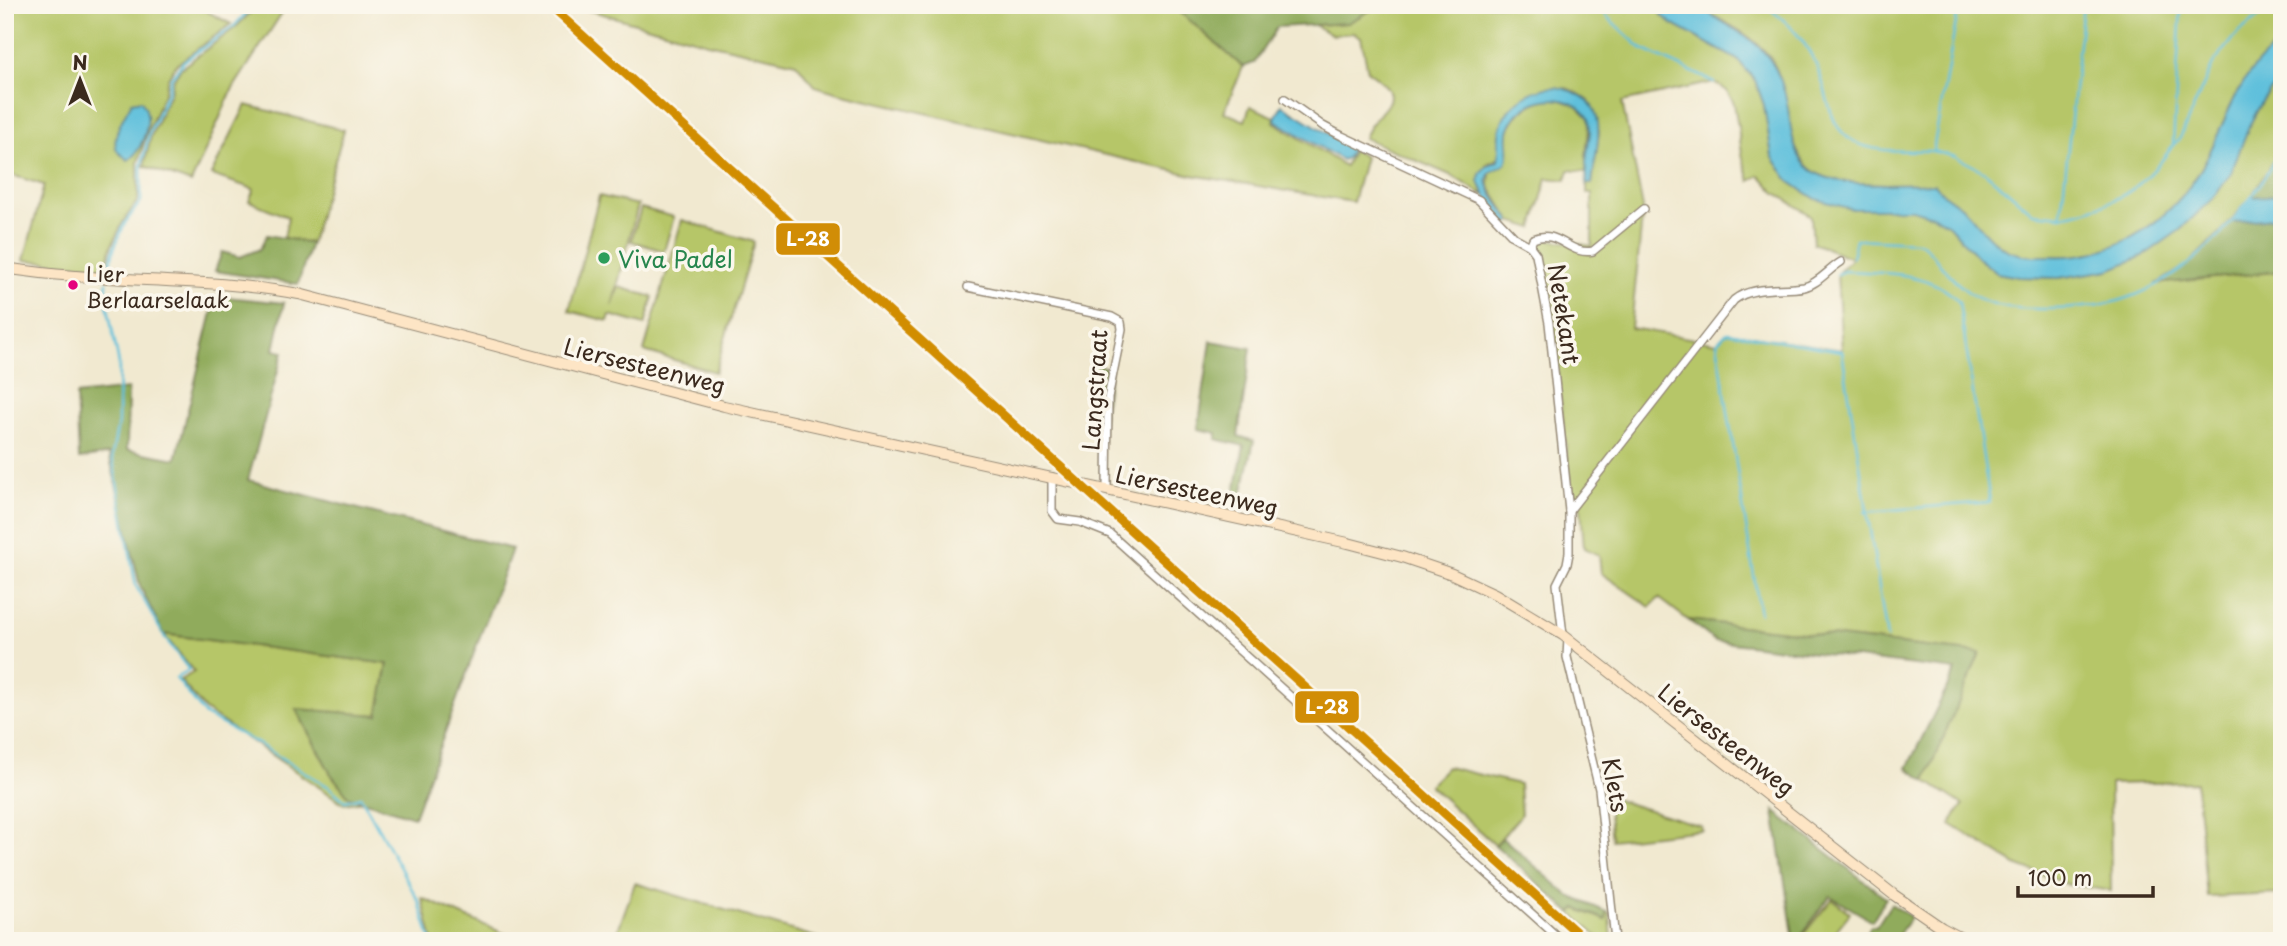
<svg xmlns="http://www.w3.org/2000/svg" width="2287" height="946" font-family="'Playpen Sans',sans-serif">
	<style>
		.green { fill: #b6c668; stroke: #787843; stroke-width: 2; fill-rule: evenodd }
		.forest { fill: #90ab5c; stroke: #666a3d; stroke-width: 2 }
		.water { fill: #5ec0dc; stroke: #4c757d; stroke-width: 2 }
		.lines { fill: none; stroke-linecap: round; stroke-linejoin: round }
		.stream { stroke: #5ec0dc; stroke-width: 2.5 }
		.street-casing { stroke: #968a77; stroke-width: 10 }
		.secondary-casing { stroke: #968a77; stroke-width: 12 }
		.street { stroke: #fff; stroke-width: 7 }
		.secondary { stroke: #fde5c5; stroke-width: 10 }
		.rail-1-casing { stroke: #fbf7ec; stroke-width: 14 }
		.rail-1 { stroke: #d18d06; stroke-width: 9 }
		.leisure-dot { fill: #2e9e5b; stroke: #fbf7ec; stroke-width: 2.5 }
		.bus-dot { fill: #e5007d; stroke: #fbf7ec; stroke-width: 2.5 }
		.labels { text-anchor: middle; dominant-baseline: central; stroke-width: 7; stroke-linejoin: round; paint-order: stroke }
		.bus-label { font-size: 21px; fill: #3b2a1e; stroke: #fbf7ec; text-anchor: start }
		.leisure-label { font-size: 23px; fill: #27864d; stroke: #fbf7ec; text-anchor: start }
		.street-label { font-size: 23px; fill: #3b2a1e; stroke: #fbf7ec }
		.line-badge { stroke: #fbf7ec; stroke-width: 2.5 }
		.badge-label { font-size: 19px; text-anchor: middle; font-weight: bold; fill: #fff }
	</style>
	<rect width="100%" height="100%" fill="#fbf7ec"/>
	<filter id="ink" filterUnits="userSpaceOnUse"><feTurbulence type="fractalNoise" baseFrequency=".0143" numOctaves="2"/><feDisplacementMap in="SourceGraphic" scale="14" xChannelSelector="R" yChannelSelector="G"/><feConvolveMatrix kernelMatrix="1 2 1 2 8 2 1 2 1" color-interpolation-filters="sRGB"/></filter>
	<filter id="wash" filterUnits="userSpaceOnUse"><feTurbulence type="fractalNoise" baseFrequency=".00686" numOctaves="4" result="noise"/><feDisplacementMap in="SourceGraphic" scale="28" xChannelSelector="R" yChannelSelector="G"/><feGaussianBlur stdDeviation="1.57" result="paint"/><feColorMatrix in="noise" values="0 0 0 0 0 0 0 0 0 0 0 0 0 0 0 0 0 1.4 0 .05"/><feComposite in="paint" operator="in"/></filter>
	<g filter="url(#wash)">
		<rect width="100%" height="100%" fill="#f1e9d0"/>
		<g class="green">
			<polygon points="5,5 195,5 231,24 176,65 168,78 165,91 147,133 138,162 138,200 123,222 111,247 107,268 24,260 44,185 5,173"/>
			<polygon points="258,5 287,5 232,90 191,183 144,166 151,136 170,93 173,80 180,69 236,27"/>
			<polygon points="570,5 1172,5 1243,67 1224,112 1245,121 1250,106 1275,117 1274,122 1345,166 1353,150 1365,157 1353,202 1192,175 839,93 815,86 796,63 708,43"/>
			<path d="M 1380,5 L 1651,5 L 1672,24 L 1738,60 L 1755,80 L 1764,105 L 1772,156 L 1790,182 L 1816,199 L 1912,209 L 1933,215 L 1949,225 L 1978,258 L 1997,273 L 2019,277 L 2059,278 L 2109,270 L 2230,173 L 2249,126 L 2263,100 L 2282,76 L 2282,147 L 2251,197 L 2220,234 L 2186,266 L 2159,283 L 2282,271 L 2282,894 L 2207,897 L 2196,782 L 2110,784 L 2111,891 L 2067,884 L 2016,865 L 1950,824 L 1963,805 L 1925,780 L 1979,653 L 1688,620 L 1659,598 L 1650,607 L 1601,573 L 1599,555 L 1584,548 L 1581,509 L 1571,489 L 1551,320 L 1539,242 L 1545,239 L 1592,246 L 1592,193 L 1587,193 L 1587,184 L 1592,184 L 1599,132 L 1589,101 L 1576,92 L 1566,88 L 1508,111 L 1499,158 L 1487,164 L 1479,179 L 1484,195 L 1450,175 L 1364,138 C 1375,106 1414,102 1368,71 L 1361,37 L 1354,33 L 1332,35 L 1314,25 L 1348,23 ZM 1714,82 L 1727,91 L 1734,103 L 1743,159 L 1750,181 L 1760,175 L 1775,192 L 1811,216 L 1813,243 L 1852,258 L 1837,274 L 1842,350 L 1727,332 L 1717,343 L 1631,328 L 1643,208 L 1622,102 Z"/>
			<path d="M 1692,5 L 2282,5 L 2282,42 C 2241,69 2228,115 2208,156 C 2179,216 2118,260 2051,256 C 2041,256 2029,257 2019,254 C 1995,249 1982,228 1966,211 C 1956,201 1942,196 1934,184 C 1901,182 1847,189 1818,174 C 1781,156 1793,92 1771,59 C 1754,34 1719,19 1692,5 Z"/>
			<path d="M 1555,98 L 1576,105 L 1589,118 C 1590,136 1583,155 1587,172 L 1569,170 L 1566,180 L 1547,178 L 1533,228 L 1511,221 L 1489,186 L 1490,173 L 1507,160 C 1507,151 1506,141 1508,132 C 1513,112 1536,99 1555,98 Z"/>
			<polygon points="246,105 344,130 311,243 284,238 288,217 249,201 254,189 211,175"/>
			<polygon points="599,196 638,205 612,306 619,287 653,297 645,325 610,315 608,321 569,311"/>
			<polygon points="641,208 674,217 664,251 631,241"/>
			<polygon points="682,220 754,242 715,372 644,351"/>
			<polygon points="163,634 388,664 378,715 296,710 331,774 349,797 363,801 344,804 205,710 180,680 194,672"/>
			<polygon points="1447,767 1519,784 1521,815 1495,845 1429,785"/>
			<polygon points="1607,797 1701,826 1702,830 1612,840"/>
			<polygon points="635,883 828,941 614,941"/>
			<polygon points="422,898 521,941 433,941"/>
			<polygon points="1832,899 1850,913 1834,933 1844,941 1807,941 1802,936"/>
			<polygon points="1575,908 1605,920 1607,912 1610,913 1612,941 1603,941 1571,913"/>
		</g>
		<g class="forest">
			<polygon points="1172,5 1380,5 1348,23 1277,27 1254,63 1243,67"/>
			<polygon points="2282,147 2282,195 2251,197"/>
			<polygon points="2282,217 2282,271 2156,284 2186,266 2231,222"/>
			<polygon points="267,235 311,243 298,284 215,271 222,252 240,257 260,249"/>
			<polygon points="216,296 284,303 274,350 283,352 248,480 512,549 414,817 349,797 331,774 296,709 378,715 388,664 163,634 140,586 109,454 79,459 76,395 128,389 127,450 176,459"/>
			<polygon points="1211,341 1251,348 1238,436 1254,441 1239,508 1232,506 1244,446 1216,439 1217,433 1198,429"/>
			<polygon points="1093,364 1110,369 1101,429 1087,427"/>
			<polygon points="1688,620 1980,653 1925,780 1907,768 1956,670 1715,641"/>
			<polygon points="1774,811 1886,898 1872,921 1830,896 1800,937 1804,941 1794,941"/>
			<polygon points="1503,838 1569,896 1607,912 1606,920 1576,908 1571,913 1495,845"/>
			<polygon points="1891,904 1911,917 1894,941 1860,941 1871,926 1876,927"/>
		</g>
		<g class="water">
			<path d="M 1651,5 C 1663,5 1681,2 1693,6 C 1703,8 1713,16 1721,21 C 1755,41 1775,54 1785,94 C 1793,122 1787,159 1818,174 C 1848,189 1901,182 1934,184 C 1942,196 1956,201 1966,211 C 1982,228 1995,249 2019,254 C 2029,257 2041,256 2051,256 C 2118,260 2179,216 2208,156 C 2228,115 2241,68 2282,42 L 2282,76 L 2263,100 L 2249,126 L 2231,173 L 2215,196 L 2180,230 L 2143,256 L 2109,270 L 2059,278 L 2019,277 L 1997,273 L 1978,258 L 1949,225 L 1932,215 L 1912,209 L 1851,209 L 1816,199 L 1790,182 L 1772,156 L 1764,105 L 1755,80 L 1738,60 L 1672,24 Z"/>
			<path d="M 1556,87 C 1616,98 1596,140 1592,184 L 1587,184 L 1586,162 L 1590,132 L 1589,118 C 1570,89 1521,95 1509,128 C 1505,138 1511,151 1507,161 C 1503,171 1484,168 1488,184 C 1491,196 1504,210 1511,221 L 1507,224 C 1503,220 1501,215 1497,210 C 1482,190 1465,173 1498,161 C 1500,151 1498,142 1499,133 C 1504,105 1530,88 1556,87 Z"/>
			<path d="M 141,100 C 143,103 145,106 146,110 C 151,124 141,153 128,160 C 127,159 119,153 118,152 C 109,139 125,114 132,102 Z"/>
			<polygon points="1282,105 1351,148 1347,158 1342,160 1276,121 1275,118"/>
			<polygon points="2282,195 2282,217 2231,222 2251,197"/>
		</g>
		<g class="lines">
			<g class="stream">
				<polyline points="1598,5 1608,18 1642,49 1714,82"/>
				<path d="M 1763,5 C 1790,21 1810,46 1820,75 C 1829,98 1829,128 1853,141 C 1875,154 1909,150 1933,151"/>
				<polyline points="1959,5 1933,151 1956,157 1985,172 2033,213 2061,216"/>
				<path d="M 2083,5 L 2061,216 C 2114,206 2143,190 2173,145"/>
				<polyline points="2181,5 2173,145 2180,138 2213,64 2239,32 2274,5"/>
				<path d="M 1852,258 L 1856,239 L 1918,242 L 1923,244 C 1939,261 1951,281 1971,294 C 1995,309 2021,309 2049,309 C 2072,309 2095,307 2118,301 C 2172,286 2219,242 2251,197 C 2263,182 2272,163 2282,147"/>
				<path d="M 1837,274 L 1844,271 C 1883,273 1932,271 1959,302 L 1990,502 L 1865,512"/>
				<polyline points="108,275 114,248 125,223 141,201 141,167 149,134 168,91 171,78 184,61 234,26 254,5"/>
				<polyline points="107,282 106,298 119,364 118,423 112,456 136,586 165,638 189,670 176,678 205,715 257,743 329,787 345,801 361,797 419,902 431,941"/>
				<polyline points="1760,614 1717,343 1727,332 1842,351 1887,638"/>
			</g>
		</g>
	</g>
	<g filter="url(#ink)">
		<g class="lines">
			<defs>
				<g id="street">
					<polyline points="1285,99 1323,126 1342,136 1479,200 1514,237 1530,246 1536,254 1549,323 1569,511 1569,553 1567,564 1557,584 1563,635"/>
					<path d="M 1530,246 L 1533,239 C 1558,228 1569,256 1593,251 L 1644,209"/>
					<polyline points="968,287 1112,317 1121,322 1122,329 1108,398 1107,490"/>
					<polyline points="1052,477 1052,511 1058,519 1080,522 1110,534 1562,941"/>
					<path d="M 1569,511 L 1734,300 C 1753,285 1782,291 1804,287 C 1818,284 1829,269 1841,262"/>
					<polyline points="1568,639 1567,657 1599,789 1615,940"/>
				</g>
				<path id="secondary" d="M 5,268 C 103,284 202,276 299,294 L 724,406 L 1348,543 L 1402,557 L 1452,574 L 1495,594 L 1563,635 L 1894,895 L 1942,928 L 1967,941"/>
			</defs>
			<use href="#street" class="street-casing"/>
			<use href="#secondary" class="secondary-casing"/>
			<use href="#street" class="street"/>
			<use href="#secondary" class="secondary"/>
			<defs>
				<polyline id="rail-1" points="549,5 1586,941"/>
			</defs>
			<use href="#rail-1" class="rail-1-casing"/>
			<use href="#rail-1" class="rail-1"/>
		</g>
	</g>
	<circle class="leisure-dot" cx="604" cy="258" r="7"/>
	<circle class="bus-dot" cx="73" cy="285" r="6"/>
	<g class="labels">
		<g class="bus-label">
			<text x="86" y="273">Lier<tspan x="86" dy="26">Berlaarselaak</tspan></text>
		</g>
		<g class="leisure-label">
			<text x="618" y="258">Viva Padel</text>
		</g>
		<g class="street-label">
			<text transform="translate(1565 314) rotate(81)">Netekant</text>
			<text transform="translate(645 365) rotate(14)">Liersesteenweg</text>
			<text transform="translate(1094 390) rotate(-86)">Langstraat</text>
			<text transform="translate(1197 490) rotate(12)">Liersesteenweg</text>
			<text transform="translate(1727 739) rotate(38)">Liersesteenweg</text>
			<text transform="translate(1616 785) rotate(79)">Klets</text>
		</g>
	</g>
	<g class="line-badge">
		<rect x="775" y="222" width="66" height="34" rx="7" fill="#d18d06"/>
		<rect x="1294" y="690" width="66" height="34" rx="7" fill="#d18d06"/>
	</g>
	<g class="badge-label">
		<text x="808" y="246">L-28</text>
		<text x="1327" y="714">L-28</text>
	</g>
	<rect width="2287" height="946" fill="none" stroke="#fbf7ec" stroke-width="28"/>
	<g transform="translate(80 80)" stroke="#fbf7ec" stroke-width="5" paint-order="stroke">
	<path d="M0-5L12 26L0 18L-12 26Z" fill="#3b2a1e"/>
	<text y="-10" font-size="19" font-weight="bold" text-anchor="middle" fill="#3b2a1e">N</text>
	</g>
	<path d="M2018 886v10h135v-10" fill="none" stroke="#3b2a1e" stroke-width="3.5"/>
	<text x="2028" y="886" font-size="21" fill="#3b2a1e" stroke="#fbf7ec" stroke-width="5" paint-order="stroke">100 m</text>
</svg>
